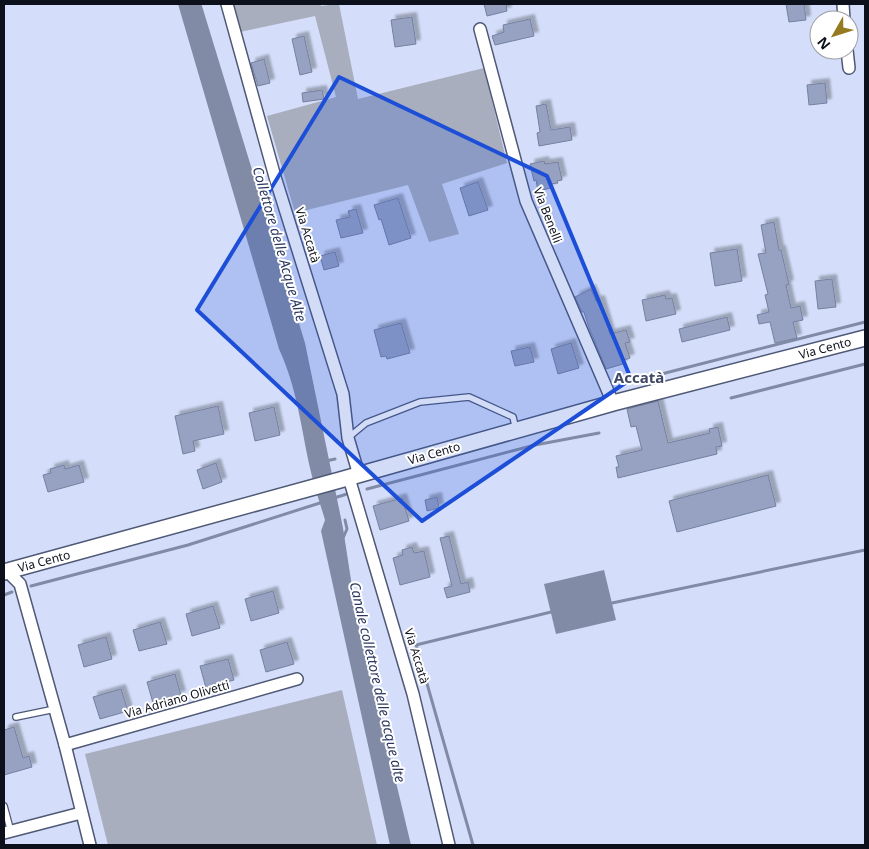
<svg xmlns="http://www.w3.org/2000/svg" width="869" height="849" font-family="'Noto Sans',sans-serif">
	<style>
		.green { fill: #a8aebe }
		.water { fill: #818ba5 }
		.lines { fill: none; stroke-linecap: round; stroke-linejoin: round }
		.stream { stroke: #818ba5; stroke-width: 3 }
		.building { fill: #97a2c3; stroke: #7580a0; filter: url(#shadow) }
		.service-casing { stroke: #4f5976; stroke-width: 8 }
		.minor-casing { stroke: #4f5976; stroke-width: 14 }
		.secondary-casing { stroke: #4f5976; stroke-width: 18 }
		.service { stroke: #fff; stroke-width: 5.5 }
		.minor { stroke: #fff; stroke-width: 11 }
		.secondary { stroke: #fff; stroke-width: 15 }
		.marked { fill: #1d4ed8; fill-opacity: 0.2; stroke: #1d4ed8; stroke-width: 4; stroke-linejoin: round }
		.labels { text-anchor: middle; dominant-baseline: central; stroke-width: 4; stroke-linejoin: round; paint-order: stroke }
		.street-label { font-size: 12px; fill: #0c101b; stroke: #fff }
		.water-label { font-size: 14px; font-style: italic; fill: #2b375e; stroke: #fff }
		.quarter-label { font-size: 15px; font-weight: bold; fill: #3f4864; stroke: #fff }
	</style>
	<defs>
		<filter id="shadow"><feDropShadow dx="4.5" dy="-4.5" stdDeviation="1" flood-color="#0004"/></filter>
	</defs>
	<rect width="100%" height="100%" fill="#d4defa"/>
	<g class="green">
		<polygon points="232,4 320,4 321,6 339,4 358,99 484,68 507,163 442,184 459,234 429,242 408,185 295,213 267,116 336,97 315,16 240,32"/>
		<polygon points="342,690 377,845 108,845 85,754"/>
	</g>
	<g class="water">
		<path d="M 178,4 L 201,4 L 202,6 L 305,343 L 343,528 L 357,619 L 411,845 L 390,845 L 321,531 L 325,520 C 320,503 314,486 310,468 C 301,427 297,388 279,349 Z"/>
		<polygon points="604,570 616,620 556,634 544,584"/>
	</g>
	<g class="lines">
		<g class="stream">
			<polyline points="638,380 865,322"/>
			<polyline points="731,398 865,364"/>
			<polyline points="326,461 335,459"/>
			<polyline points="367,489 535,445 599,433"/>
			<polyline points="334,498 347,494"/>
			<polyline points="343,538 347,529 345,520"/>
			<polyline points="31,586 188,545 323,502"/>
			<polyline points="4,595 12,592"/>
			<polyline points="612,603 865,550"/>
			<polyline points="473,845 416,645 551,612"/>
		</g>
	</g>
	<g class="building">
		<polygon points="484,4 506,4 507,11 487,16"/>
		<polygon points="786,4 804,4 806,20 789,22"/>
		<polygon points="412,17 416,44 395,47 391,20"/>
		<polygon points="530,19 534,36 495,45 492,36 504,32 503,25"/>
		<polygon points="304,36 312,72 300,75 292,39"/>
		<polygon points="264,59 270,83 258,86 251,63"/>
		<polygon points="825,83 827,103 809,105 807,85"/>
		<polygon points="322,90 324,99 303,102 302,93"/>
		<polygon points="546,104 551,130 570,127 572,140 539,146 537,133 540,132 536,106"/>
		<polygon points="544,161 545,164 558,162 562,180 557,181 558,183 550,184 551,188 538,191 536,180 534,181 530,164"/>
		<polygon points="478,182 488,210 469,216 460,188"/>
		<polygon points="398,198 411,238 389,245 381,219 379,220 374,205"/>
		<polygon points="356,209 363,233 341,238 336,220 350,217 348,211"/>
		<polygon points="774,222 779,250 781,250 789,284 786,285 791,308 800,306 803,320 793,322 797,338 775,343 770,322 759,324 757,315 769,312 765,295 768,294 758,254 766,253 761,225"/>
		<polygon points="737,249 742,281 715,286 710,253"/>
		<polygon points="335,252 339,266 324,270 320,256"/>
		<polygon points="832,279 836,307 818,309 815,281"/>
		<polygon points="591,289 596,301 600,300 610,334 626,330 630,342 625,343 630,358 622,361 623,364 606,369 588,325 584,312 582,312 575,297"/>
		<polygon points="665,295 666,299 672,298 676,314 646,321 642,300"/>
		<polygon points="727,317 730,330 682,342 679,329"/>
		<polygon points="401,323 410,353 387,359 386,356 381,357 374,330"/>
		<polygon points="571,343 579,368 558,374 551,349"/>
		<polygon points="530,347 534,362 515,366 511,351"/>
		<polygon points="658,401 668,443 710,433 709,429 718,427 722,446 716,447 717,454 618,478 616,467 619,467 616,456 642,450 636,426 631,427 627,409"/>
		<polygon points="218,406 224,434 193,441 195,451 183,454 175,416"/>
		<polygon points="274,407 280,435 255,441 249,413"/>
		<polygon points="216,463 222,482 203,489 197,470"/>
		<polygon points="64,465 65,469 79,465 84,482 48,492 43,475 51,473 50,469"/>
		<polygon points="768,475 776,506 677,532 669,501"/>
		<polygon points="437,497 439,508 427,511 425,500"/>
		<polygon points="402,498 409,521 380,530 373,506"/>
		<polygon points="449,536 461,584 468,582 470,592 447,598 444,588 452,586 440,538"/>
		<polygon points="412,547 414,553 424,551 430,577 400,585 393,558 403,555 402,550"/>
		<polygon points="273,591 279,613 251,621 245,599"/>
		<polygon points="213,606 220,628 192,636 186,614"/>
		<polygon points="160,622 167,644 139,651 133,630"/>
		<polygon points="106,637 112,659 84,667 78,645"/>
		<polygon points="287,642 294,664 266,672 260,650"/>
		<polygon points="228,659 234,680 206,688 200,666"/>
		<polygon points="175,674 181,695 153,703 147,682"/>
		<polygon points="121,689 128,711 100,719 93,697"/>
		<polygon points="14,727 23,758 29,756 32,767 4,775 4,730"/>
	</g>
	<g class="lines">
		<defs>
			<g id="service">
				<polyline points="349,437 366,423 420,402 469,397 513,417 516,430"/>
				<polyline points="16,717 55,709"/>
				<polyline points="4,806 11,832"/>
			</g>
			<g id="minor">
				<polyline points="227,4 275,177 343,394 348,438 359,475"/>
				<polyline points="843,4 844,20"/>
				<polyline points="480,29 526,201 613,403"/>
				<polyline points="847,50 849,68"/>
				<polyline points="349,478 413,694 449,845"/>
				<polyline points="7,571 20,584 65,745 90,845"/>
				<polyline points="65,745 297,679"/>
				<polyline points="4,833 81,813"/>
			</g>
			<polyline id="secondary" points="4,572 340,480 613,403 865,338"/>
		</defs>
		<use href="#service" class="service-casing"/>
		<use href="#minor" class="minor-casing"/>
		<use href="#secondary" class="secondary-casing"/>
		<use href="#service" class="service"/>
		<use href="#minor" class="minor"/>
		<use href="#secondary" class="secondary"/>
	</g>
	<path class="marked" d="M 339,77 L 547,176 L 631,379 L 422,521 L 197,310 Z"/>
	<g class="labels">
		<g class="street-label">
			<text transform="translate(548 215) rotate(69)">Via Benelli</text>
			<text transform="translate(308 235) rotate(73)">Via Accatà</text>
			<text transform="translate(825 348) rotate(-15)">Via Cento</text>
			<text transform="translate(434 453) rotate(-16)">Via Cento</text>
			<text transform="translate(44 561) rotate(-15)">Via Cento</text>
			<text transform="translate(417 656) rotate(73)">Via Accatà</text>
			<text transform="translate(177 699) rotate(-16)">Via Adriano Olivetti</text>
		</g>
		<g class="water-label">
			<text transform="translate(280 244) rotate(74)">Collettore delle Acque Alte</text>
			<text transform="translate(378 682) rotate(77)">Canale collettore delle acque alte</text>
		</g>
		<g class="quarter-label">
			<text x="639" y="377">Accatà</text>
		</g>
	</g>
	<rect width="869" height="849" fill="none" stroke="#0c101b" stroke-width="10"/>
	<g transform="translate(834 35) rotate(231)"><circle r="24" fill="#ffffff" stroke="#9e9fa4"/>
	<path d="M0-4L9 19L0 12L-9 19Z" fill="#967a22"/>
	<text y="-8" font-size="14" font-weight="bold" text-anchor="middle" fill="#0c101b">N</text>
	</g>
</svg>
